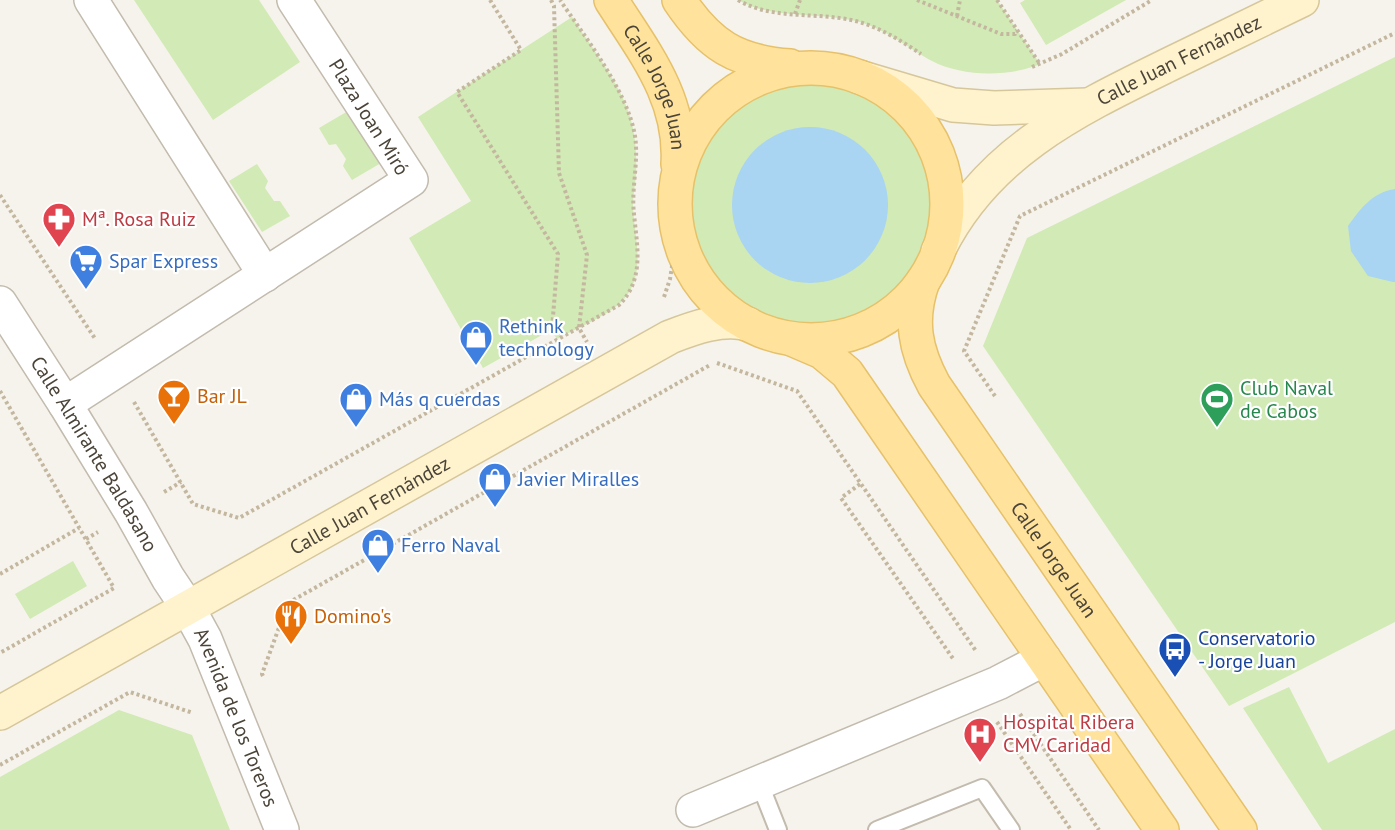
<svg xmlns="http://www.w3.org/2000/svg" width="1395" height="830" font-family="'PT Sans',sans-serif">
	<style>
		.green { fill: #d2eab5 }
		.water { fill: #a9d4f2 }
		.lines { fill: none; stroke-linecap: round; stroke-linejoin: round }
		.lane-casing { stroke: #c2bbae; stroke-width: 20 }
		.street-casing { stroke: #c2bbae; stroke-width: 36 }
		.secondary-casing { stroke: #d6c79b; stroke-width: 36 }
		.primary-casing { stroke: #e6c16a; stroke-width: 36 }
		.path { stroke: #c4b79f; stroke-width: 4; stroke-dasharray: 3 3; stroke-linecap: butt }
		.lane { stroke: #fff; stroke-width: 16 }
		.street { stroke: #fff; stroke-width: 33 }
		.secondary { stroke: #fff3cd; stroke-width: 33 }
		.primary { stroke: #ffe39c; stroke-width: 33 }
		.labels { text-anchor: middle; dominant-baseline: central; stroke-width: 4.5; stroke-linejoin: round; paint-order: stroke }
		.street-label { font-size: 20px; fill: #4b4439; stroke: #fff }
		.health-label { font-size: 20px; fill: #be3a42; stroke: #fff; text-anchor: start }
		.shop-label { font-size: 20px; fill: #366cbe; stroke: #fff; text-anchor: start }
		.leisure-label { font-size: 20px; fill: #27864d; stroke: #fff; text-anchor: start }
		.food-label { font-size: 20px; fill: #c56008; stroke: #fff; text-anchor: start }
		.transit-label { font-size: 20px; fill: #164399; stroke: #fff; text-anchor: start }
	</style>
	<rect width="100%" height="100%" fill="#f6f3ec"/>
	<g class="green">
		<polygon points="134,0 259,0 300,62 213,120"/>
		<path d="M 738,0 L 997,0 L 1040,64 C 1010,77 962,77 932,61 C 905,46 882,26 851,20 C 814,12 771,19 738,0 Z"/>
		<polygon points="1025,0 1126,0 1046,45 1020,3"/>
		<path d="M 572,17 C 588,42 614,76 625,103 C 635,126 637,150 636,175 C 635,185 633,196 633,206 C 634,237 647,273 624,299 C 612,314 575,329 557,339 L 551,330 L 483,368 L 409,238 L 471,201 L 418,117 Z"/>
		<polygon points="1395,57 1395,622 1229,706 983,346 1027,238"/>
		<circle cx="810" cy="204" r="135"/>
		<polygon points="348,111 381,163 352,180 343,166 346,159 336,144 329,145 319,128"/>
		<polygon points="257,164 268,181 265,188 274,201 280,201 290,216 262,232 229,181"/>
		<polygon points="73,561 87,586 30,619 15,594"/>
		<polygon points="1289,687 1328,763 1395,729 1395,830 1322,830 1243,708"/>
		<polygon points="119,710 192,735 230,830 0,830 0,777"/>
	</g>
	<g class="water">
		<circle cx="810" cy="205" r="78"/>
		<path d="M 1395,189 L 1395,282 L 1393,282 L 1368,276 L 1351,251 L 1348,226 C 1360,209 1373,192 1395,189 Z"/>
	</g>
	<g class="lines">
		<defs>
			<g id="lane">
				<polyline points="759,782 778,830"/>
				<polyline points="877,830 982,788 1011,830"/>
			</g>
			<g id="street">
				<polyline points="91,0 265,275"/>
				<path id="s1" d="M 0,303 L 65,404 L 131,512 L 168,578 L 188,608 L 205,639 L 282,830"/>
				<polyline points="65,404 411,180 294,0"/>
				<polyline points="693,810 998,683 1044,659"/>
			</g>
			<g id="secondary">
				<polyline points="859,77 953,105 994,108 1087,105"/>
				<path id="s2" d="M 938,251 C 985,154 1074,111 1166,66 C 1211,44 1257,22 1302,0"/>
				<path id="s3" d="M 0,713 L 670,337 C 693,328 723,317 748,324"/>
			</g>
			<g id="primary">
				<path id="s4" d="M 611,0 C 644,52 682,98 678,164"/>
				<path d="M 679,0 C 709,45 736,62 790,66"/>
				<circle cx="811" cy="204" r="136"/>
				<path id="s5" d="M 923,281 C 909,320 915,350 934,385 L 1240,830"/>
				<polyline points="794,340 822,352 847,373 1162,830"/>
			</g>
		</defs>
		<use href="#lane" class="lane-casing"/>
		<use href="#street" class="street-casing"/>
		<use href="#secondary" class="secondary-casing"/>
		<use href="#primary" class="primary-casing"/>
		<g class="path">
			<polyline points="490,0 521,50 457,92 558,254 552,329"/>
			<polyline points="551,0 554,6 559,173 587,255 579,328 587,342"/>
			<path d="M 738,0 C 772,20 814,12 851,20 C 876,25 900,40 921,54"/>
			<polyline points="917,0 1001,34 1015,34 1017,30"/>
			<polyline points="997,0 1040,64"/>
			<polyline points="795,14 800,0"/>
			<polyline points="957,16 960,0"/>
			<polyline points="1032,67 1062,54 1152,0"/>
			<polyline points="0,195 96,340"/>
			<polyline points="664,297 670,279 678,229"/>
			<polyline points="717,363 797,391 976,651"/>
			<polyline points="0,391 114,588 0,653"/>
			<polyline points="995,396 964,351 1020,216 1395,33"/>
			<path d="M 134,402 L 193,504 L 239,518 L 619,305 C 645,279 637,246 634,214 C 631,188 639,162 635,136 C 628,92 585,37 560,0"/>
			<polyline points="860,484 841,498 954,660"/>
			<polyline points="164,492 181,482"/>
			<polyline points="86,539 98,532"/>
			<polyline points="0,574 79,528"/>
			<polyline points="263,676 262,674 288,603 710,365"/>
			<polyline points="1020,714 1099,830"/>
			<polyline points="997,722 1071,830"/>
			<polyline points="0,765 130,692 193,713"/>
		</g>
		<use href="#lane" class="lane"/>
		<use href="#street" class="street"/>
		<use href="#secondary" class="secondary"/>
		<use href="#primary" class="primary"/>
	</g>
	<defs>
		<symbol id="pharmacy-pin" viewBox="-11 -11 22 30"><path d="M0 17L-7.5 6A9.5 9.5 0 1 1 7.5 6Z" fill="#e0444e" stroke="#fff"/><path d="M-2-6h4v4h4v4h-4v4h-4v-4h-4v-4h4Z" fill="#fff"/></symbol>
		<symbol id="supermarket-pin" viewBox="-11 -11 22 30"><path d="M0 17L-7.5 6A9.5 9.5 0 1 1 7.5 6Z" fill="#3f7fe0" stroke="#fff"/><path d="M-6-5.5h2.5l.6 2H6L4.5 2H-2.5L-4.4-4H-6ZM-1.5 3.2a1.3 1.3 0 1 0 .1 0ZM3 3.2a1.3 1.3 0 1 0 .1 0Z" fill="#fff"/></symbol>
		<symbol id="shop-pin" viewBox="-11 -11 22 30"><path d="M0 17L-7.5 6A9.5 9.5 0 1 1 7.5 6Z" fill="#3f7fe0" stroke="#fff"/><path d="M-5-2.5h2.3a2.7 3.5 0 0 1 5.4 0H5L5.5 6h-11ZM-1.5-2.5h3a1.5 2.3 0 0 0-3 0Z" fill="#fff"/></symbol>
		<symbol id="bar-pin" viewBox="-11 -11 22 30"><path d="M0 17L-7.5 6A9.5 9.5 0 1 1 7.5 6Z" fill="#e8710a" stroke="#fff"/><path d="M-6-5H6L.8 .8V4.5H3.5V6h-7V4.5H-.8V.8Z" fill="#fff"/></symbol>
		<symbol id="stadium-pin" viewBox="-11 -11 22 30"><path d="M0 17L-7.5 6A9.5 9.5 0 1 1 7.5 6Z" fill="#2e9e5b" stroke="#fff"/><path d="M0-5a6.5 5 0 1 0 0 10a6.5 5 0 1 0 0-10ZM-3.5-1.8h7v3.6h-7Z" fill="#fff"/></symbol>
		<symbol id="restaurant-pin" viewBox="-11 -11 22 30"><path d="M0 17L-7.5 6A9.5 9.5 0 1 1 7.5 6Z" fill="#e8710a" stroke="#fff"/><path d="M-5-6h1v4h1v-4h1v4h1v-4h1v5L-1.5 .5V6h-2V.5L-5-1ZM5-6V6H3V1.5H1.5Q1.5-4 5-6Z" fill="#fff"/></symbol>
		<symbol id="bus-pin" viewBox="-11 -11 22 30"><path d="M0 17L-7.5 6A9.5 9.5 0 1 1 7.5 6Z" fill="#1a4fb4" stroke="#fff"/><path d="M-5-6H5V4H4V6H2V4H-2V6H-4V4H-5ZM-3.5-4V0h7V-4ZM-3.5 1.2v1.5H-2V1.2ZM2 1.2v1.5H3.5V1.2Z" fill="#fff"/></symbol>
		<symbol id="hospital-pin" viewBox="-11 -11 22 30"><path d="M0 17L-7.5 6A9.5 9.5 0 1 1 7.5 6Z" fill="#e0444e" stroke="#fff"/><path d="M-5-5h3v3.5h4V-5h3V5h-3V1.5h-4V5h-3Z" fill="#fff"/></symbol>
	</defs>
	<g fill-rule="evenodd">
		<use href="#pharmacy-pin" x="40" y="200" width="38" height="52"/>
		<use href="#supermarket-pin" x="67" y="242" width="38" height="52"/>
		<use href="#shop-pin" x="457" y="318" width="38" height="52"/>
		<use href="#bar-pin" x="155" y="377" width="38" height="52"/>
		<use href="#shop-pin" x="337" y="380" width="38" height="52"/>
		<use href="#stadium-pin" x="1198" y="380" width="38" height="52"/>
		<use href="#shop-pin" x="476" y="460" width="38" height="52"/>
		<use href="#shop-pin" x="359" y="526" width="38" height="52"/>
		<use href="#restaurant-pin" x="272" y="597" width="38" height="52"/>
		<use href="#bus-pin" x="1156" y="630" width="38" height="52"/>
		<use href="#hospital-pin" x="961" y="715" width="38" height="52"/>
	</g>
	<g class="labels">
		<g class="street-label">
			<text stroke="none"><textPath href="#s2" startOffset="314">Calle Juan Fernández</textPath></text>
			<text stroke="none"><textPath href="#s4" startOffset="99">Calle Jorge Juan</textPath></text>
			<text transform="translate(369 117) rotate(58)">Plaza Joan Miró</text>
			<text stroke="none"><textPath href="#s1" startOffset="178">Calle Almirante Baldasano</textPath></text>
			<text stroke="none"><textPath href="#s3" startOffset="424">Calle Juan Fernández</textPath></text>
			<text stroke="none"><textPath href="#s5" startOffset="320">Calle Jorge Juan</textPath></text>
			<text stroke="none"><textPath href="#s1" startOffset="478">Avenida de los Toreros</textPath></text>
		</g>
		<g class="health-label">
			<text x="82" y="219">Mª. Rosa Ruiz</text>
			<text x="1003" y="722">Hospital Ribera<tspan x="1003" dy="23">CMV Caridad</tspan></text>
		</g>
		<g class="shop-label">
			<text x="109" y="261">Spar Express</text>
			<text x="499" y="326">Rethink<tspan x="499" dy="23">technology</tspan></text>
			<text x="379" y="399">Más q cuerdas</text>
			<text x="518" y="479">Javier Miralles</text>
			<text x="401" y="545">Ferro Naval</text>
		</g>
		<g class="leisure-label">
			<text x="1240" y="388">Club Naval<tspan x="1240" dy="23">de Cabos</tspan></text>
		</g>
		<g class="food-label">
			<text x="197" y="396">Bar JL</text>
			<text x="314" y="616">Domino's</text>
		</g>
		<g class="transit-label">
			<text x="1198" y="638">Conservatorio<tspan x="1198" dy="23">- Jorge Juan</tspan></text>
		</g>
	</g>
</svg>
